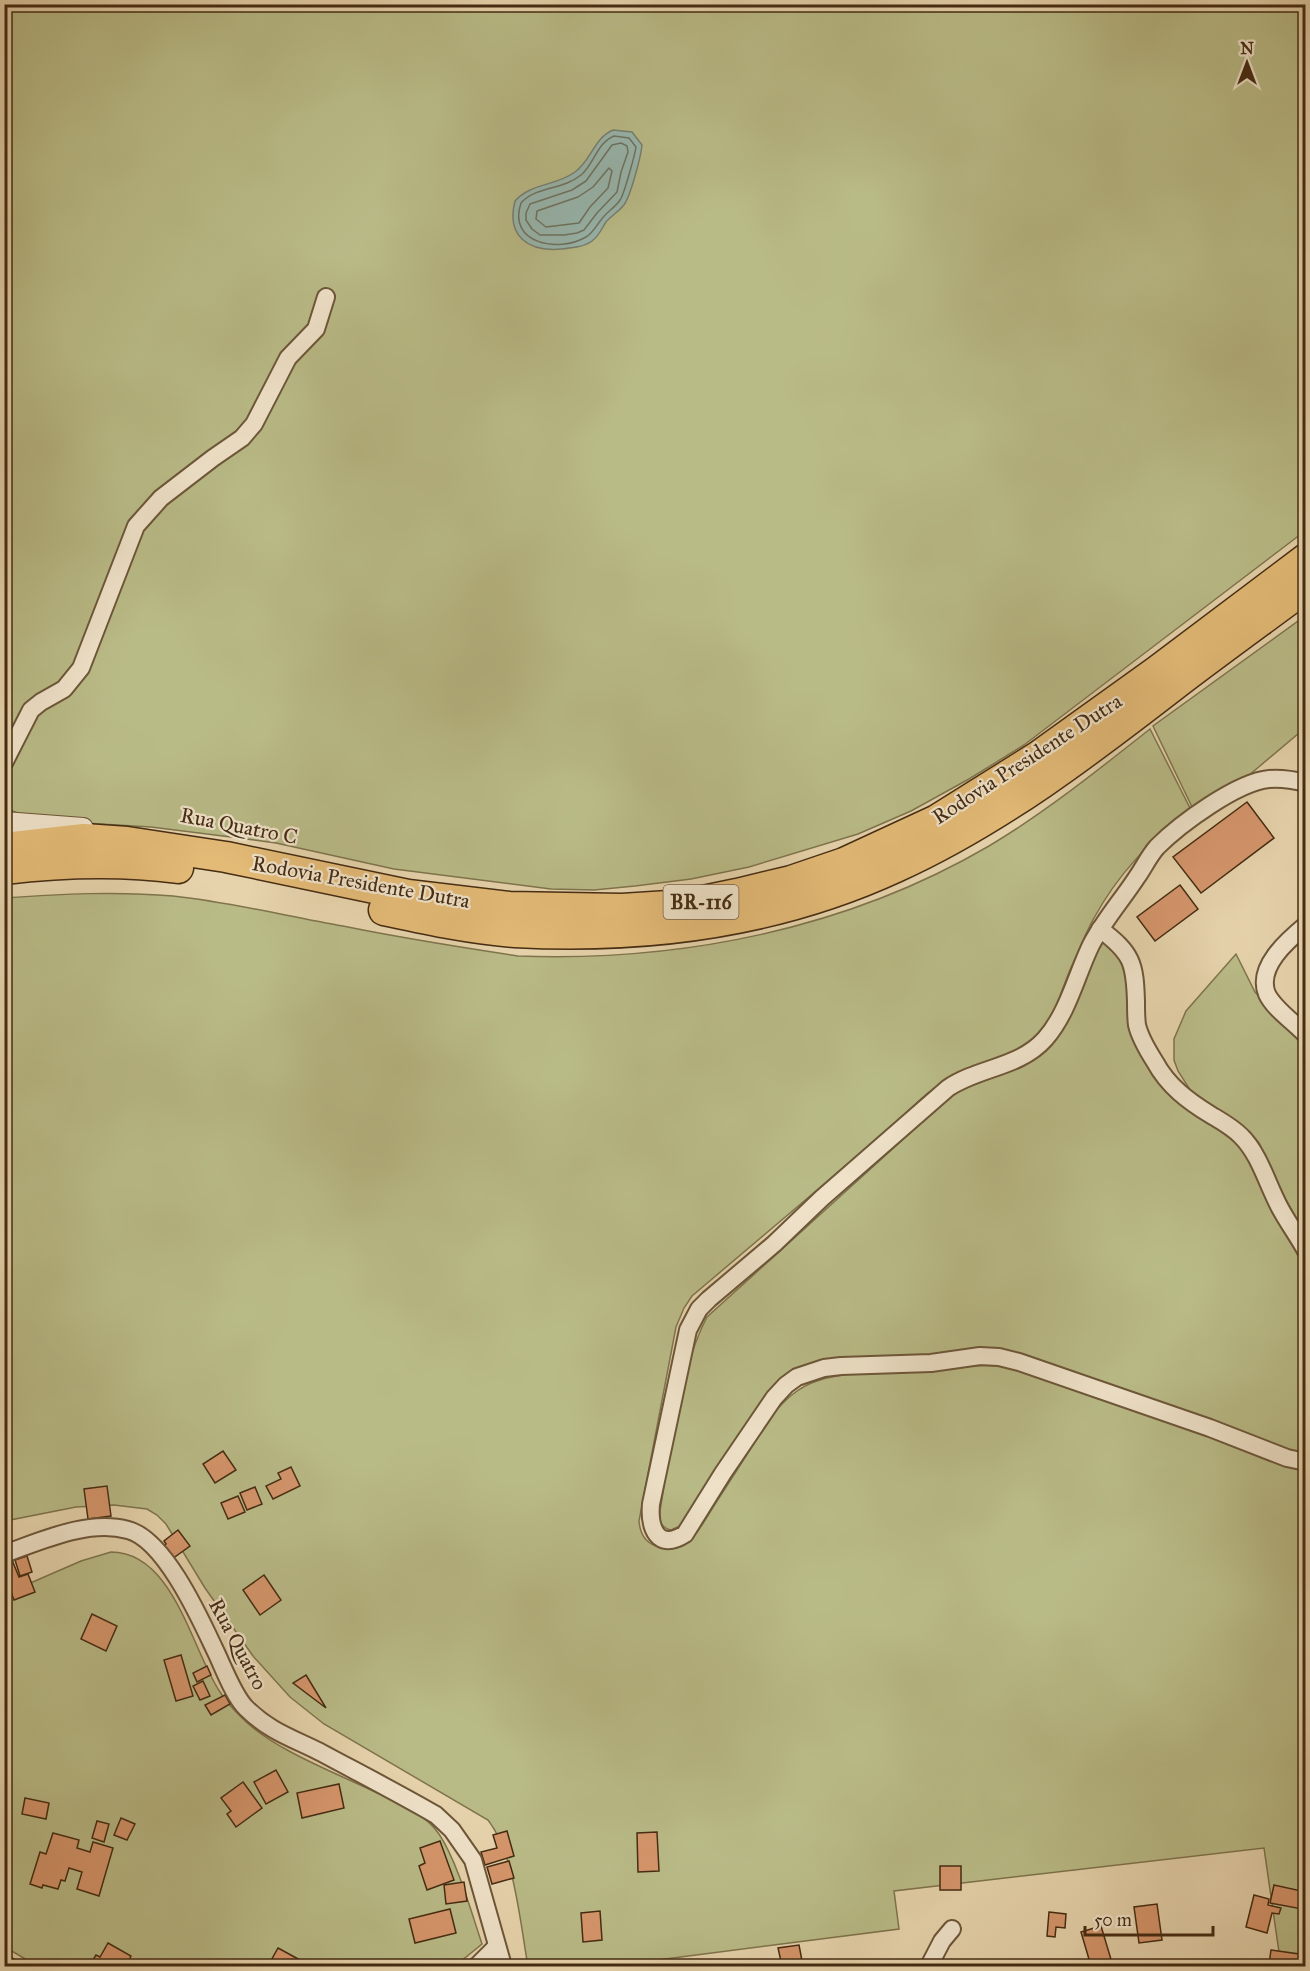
<svg xmlns="http://www.w3.org/2000/svg" width="1310" height="1971" font-family="'IM FELL Great Primer',serif">
	<style>
		.green { fill: #b9bb87; stroke: #7f744d; stroke-width: 1.5 }
		.water { fill: #97b7af; stroke: #767f71; stroke-width: 1.5 }
		.lines { fill: none; stroke-linecap: round; stroke-linejoin: round }
		.shore { stroke: #6e7261; stroke-width: 1.5 }
		.building { fill: #d6966c; stroke: #452c13; stroke-width: 1.5 }
		.minor-casing { stroke: #6d5639; stroke-width: 20 }
		.tertiary-casing { stroke: #6d5639; stroke-width: 22 }
		.motorway-casing { stroke: #452c13; stroke-width: 33 }
		.minor { stroke: #efe2c9; stroke-width: 16 }
		.tertiary { stroke: #efe2c9; stroke-width: 20 }
		.motorway { stroke: #e3ba76; stroke-width: 30 }
		.labels { text-anchor: middle; dominant-baseline: central; stroke-width: 4.5; stroke-linejoin: round; paint-order: stroke }
		.shield { fill: #efe2c9; stroke: #78634a; stroke-width: 1.5 }
		.shield-label { font-size: 20px; font-weight: bold; fill: #452c13 }
		.street-label { font-size: 21px; fill: #452c13; stroke: #efe2c9 }
	</style>
	<rect width="100%" height="100%" fill="#e6d3ac"/>
	<filter id="stains"><feTurbulence type="fractalNoise" baseFrequency=".00333" numOctaves="4"/><feColorMatrix values="0 0 0 0 .2 0 0 0 0 .09 0 0 0 0 .02 0 0 0 .5 -.17"/></filter>
	<radialGradient id="worn" r=".72"><stop offset=".6" stop-color="#630" stop-opacity="0"/><stop offset="1" stop-color="#630" stop-opacity=".3"/></radialGradient>
	<g class="green">
		<polygon points="4,5 1305,5 1305,531 1024,745 969,779 911,811 858,834 749,867 691,879 635,886 594,890 551,889 394,869 276,843 223,836 151,827 67,822 26,816 4,808"/>
		<polygon points="1305,616 1305,728 1248,776 1193,809 1153,726"/>
		<path d="M 1150,729 L 1191,810 C 1151,839 1118,874 1094,918 C 1086,932 1080,948 1073,963 C 1062,987 1057,1012 1040,1033 C 1019,1060 974,1067 944,1083 C 925,1092 910,1110 895,1124 L 692,1296 L 684,1308 L 676,1327 L 639,1521 C 640,1533 644,1542 656,1546 C 665,1549 675,1550 684,1545 C 696,1538 709,1513 717,1501 C 736,1472 754,1443 773,1414 C 785,1400 798,1387 817,1381 C 843,1372 873,1373 900,1371 C 935,1368 971,1364 1007,1366 L 1305,1467 L 1305,1966 L 1281,1966 L 1264,1848 L 894,1891 L 899,1929 L 611,1966 L 528,1966 C 520,1923 515,1855 488,1820 L 324,1724 L 290,1697 L 253,1656 L 205,1588 L 166,1524 L 157,1515 L 147,1509 L 114,1505 L 76,1507 L 5,1521 L 5,898 C 61,894 116,891 173,896 C 230,902 286,916 343,926 C 401,938 459,947 518,956 C 681,962 847,929 989,846 C 1046,812 1098,770 1150,729 Z"/>
		<path d="M 1102,936 L 1116,947 L 1130,981 L 1128,1012 L 1133,1038 L 1240,1142 L 1305,1261 L 1305,1457 L 1033,1363 L 809,1367 L 680,1526 L 671,1530 C 661,1528 659,1521 660,1511 C 670,1451 679,1371 707,1317 L 952,1095 C 981,1078 1018,1074 1042,1051 Z"/>
		<polygon points="1236,954 1255,992 1305,1047 1305,1234 1285,1198 1259,1143 1250,1132 1192,1093 1178,1071 1174,1060 1174,1039 1186,1011"/>
		<path d="M 111,1552 C 174,1552 192,1651 220,1692 C 226,1701 233,1709 241,1717 C 271,1748 331,1771 371,1790 C 395,1801 423,1811 439,1834 C 457,1861 471,1911 482,1944 L 455,1966 L 37,1966 L 5,1947 L 5,1594 L 81,1561 Z"/>
	</g>
	<path class="water" d="M 613,130 L 632,132 L 642,145 C 641,156 630,199 623,206 C 618,212 611,216 606,222 C 602,228 599,236 592,241 C 584,247 572,248 561,249 C 528,252 506,236 515,201 C 531,183 556,186 575,172 C 591,161 594,138 613,130 Z"/>
	<g class="lines">
		<g class="shore">
			<path d="M 614,136 L 629,138 L 636,147 C 635,154 624,195 620,200 C 615,208 606,212 601,220 C 596,226 593,233 586,237 C 559,253 507,244 521,203 C 536,186 563,190 581,175 C 594,164 597,143 614,136 Z"/>
			<polygon points="621,143 627,146 628,152 621,172 617,192 597,213 584,230 577,233 564,235 540,235 532,229 526,220 526,213 530,204 572,190 586,181 612,145"/>
			<polygon points="609,168 612,171 608,188 590,207 579,223 546,227 536,219 537,211 578,197 593,187"/>
		</g>
	</g>
	<g class="building">
		<polygon points="1247,802 1274,838 1201,893 1173,857"/>
		<polygon points="1180,885 1198,909 1155,941 1137,917"/>
		<polygon points="223,1451 236,1470 215,1483 203,1464"/>
		<polygon points="291,1467 300,1486 273,1499 266,1486 281,1479 278,1473"/>
		<polygon points="107,1486 111,1516 88,1519 84,1489"/>
		<polygon points="255,1487 262,1504 247,1510 240,1493"/>
		<polygon points="238,1496 245,1512 228,1519 221,1503"/>
		<polygon points="178,1530 190,1546 172,1559 163,1547 166,1544 164,1541"/>
		<polygon points="27,1556 32,1572 20,1576 15,1560"/>
		<polygon points="12,1560 19,1577 28,1574 35,1592 14,1600 4,1574 4,1563"/>
		<polygon points="264,1575 281,1600 260,1615 243,1590"/>
		<polygon points="92,1614 117,1626 106,1651 81,1639"/>
		<polygon points="181,1655 193,1696 176,1701 164,1660"/>
		<polygon points="207,1666 211,1675 197,1682 193,1673"/>
		<polygon points="306,1675 326,1708 293,1683"/>
		<polygon points="203,1681 210,1696 200,1700 193,1686"/>
		<polygon points="225,1695 230,1704 211,1715 205,1705"/>
		<polygon points="276,1770 288,1792 266,1804 254,1782"/>
		<polygon points="243,1782 262,1808 236,1827 227,1814 231,1811 221,1798"/>
		<polygon points="339,1784 344,1808 302,1818 297,1793"/>
		<polygon points="25,1798 49,1803 46,1819 22,1814"/>
		<polygon points="121,1818 135,1824 127,1840 114,1835"/>
		<polygon points="97,1821 109,1824 104,1842 92,1838"/>
		<polygon points="507,1831 514,1856 485,1865 481,1852 497,1848 493,1835"/>
		<polygon points="657,1832 659,1871 638,1872 637,1833"/>
		<polygon points="53,1833 79,1840 77,1848 90,1852 93,1842 113,1848 99,1896 77,1889 82,1872 69,1868 65,1881 61,1880 58,1889 43,1885 42,1888 30,1884 40,1852 46,1854"/>
		<polygon points="440,1841 454,1880 427,1890 419,1866 425,1863 420,1848"/>
		<polygon points="509,1861 514,1878 492,1884 487,1867"/>
		<rect x="940" y="1866" width="21" height="24"/>
		<polygon points="464,1882 467,1901 446,1904 444,1885"/>
		<polygon points="1274,1885 1306,1892 1302,1909 1270,1903"/>
		<polygon points="1254,1895 1269,1899 1268,1905 1281,1908 1279,1914 1272,1913 1267,1933 1246,1927"/>
		<polygon points="1157,1904 1162,1940 1139,1943 1134,1907"/>
		<polygon points="450,1909 456,1933 415,1943 409,1919"/>
		<polygon points="600,1911 602,1940 583,1942 581,1913"/>
		<polygon points="1049,1912 1066,1914 1065,1928 1056,1927 1055,1937 1047,1936"/>
		<polygon points="1101,1926 1113,1966 1091,1966 1081,1932"/>
		<polygon points="108,1943 131,1956 126,1966 89,1966 96,1955 100,1957"/>
		<polygon points="799,1945 803,1966 782,1966 778,1948"/>
		<polygon points="278,1948 311,1966 268,1966"/>
		<polygon points="1271,1950 1299,1954 1297,1966 1269,1964"/>
		<polygon points="753,1960 754,1966 732,1966 731,1963"/>
	</g>
	<g class="lines">
		<defs>
			<g id="minor">
				<polyline points="4,763 31,710 41,702 64,689 81,668 136,526 161,498 213,458 242,438 254,424 288,358 316,329 326,297"/>
				<path d="M 1306,783 C 1294,780 1282,778 1269,779 C 1237,782 1180,824 1157,847 C 1149,856 1144,867 1137,877 C 1122,900 1104,920 1091,945 C 1076,976 1068,1013 1045,1039 C 1019,1068 979,1067 948,1088 L 822,1198 L 774,1244 L 709,1299 L 699,1309 L 688,1330 L 651,1504 C 649,1527 657,1552 685,1534 L 723,1473 L 774,1398 L 786,1385 L 797,1377 L 824,1368 L 841,1366 L 931,1363 L 980,1356 L 999,1357 L 1019,1362 L 1210,1428 L 1287,1458 L 1306,1462"/>
				<path d="M 1306,925 C 1288,940 1256,967 1267,994 C 1274,1009 1294,1022 1306,1035"/>
				<path d="M 1100,929 C 1132,953 1135,963 1136,1002 C 1136,1010 1136,1018 1137,1025 C 1140,1038 1148,1051 1155,1062 C 1168,1086 1188,1101 1211,1115 C 1221,1121 1232,1127 1241,1136 C 1260,1155 1267,1184 1280,1208 C 1288,1223 1298,1236 1306,1251"/>
				<path d="M 4,1554 C 41,1541 88,1519 128,1530 C 164,1539 199,1616 214,1648 C 223,1666 233,1695 246,1708 C 269,1731 292,1738 320,1752 C 359,1773 398,1793 436,1815 L 452,1830 L 473,1860 L 503,1966"/>
				<polyline points="4,1964 8,1966"/>
				<polyline points="477,1966 496,1947"/>
				<polyline points="929,1966 942,1941 952,1929"/>
			</g>
			<polyline id="tertiary" points="4,822 83,828"/>
			<g id="motorway">
				<polyline points="4,848 84,839 127,842 226,857 408,895 509,907 622,909 684,905 737,894 791,881 844,863 937,820 1039,756 1156,672 1306,559"/>
				<path d="M 4,869 C 63,862 120,860 178,868"/>
				<path d="M 384,910 C 426,919 471,929 515,932 C 645,939 777,922 896,867 C 999,820 1089,751 1178,682 C 1220,650 1263,619 1306,587"/>
			</g>
		</defs>
		<use href="#minor" class="minor-casing"/>
		<use href="#tertiary" class="tertiary-casing"/>
		<use href="#motorway" class="motorway-casing"/>
		<use href="#minor" class="minor"/>
		<use href="#tertiary" class="tertiary"/>
		<use href="#motorway" class="motorway"/>
	</g>
	<g class="labels">
		<rect class="shield" x="663.5" y="885" width="75" height="34" rx="4.5"/>
		<g class="shield-label">
			<text x="701" y="902">BR-116</text>
		</g>
		<g class="street-label">
			<text transform="translate(1027 759) rotate(-33)">Rodovia Presidente Dutra</text>
			<text transform="translate(239 826) rotate(11)">Rua Quatro C</text>
			<text transform="translate(361 882) rotate(10)">Rodovia Presidente Dutra</text>
			<text transform="translate(238 1644) rotate(62)">Rua Quatro</text>
		</g>
	</g>
	<rect width="1310" height="1971" fill="none" stroke="#e6d3ac" stroke-width="24"/>
	<rect x="6" y="6" width="1298" height="1959" fill="none" stroke="#452c13" stroke-width="3"/>
	<rect x="12" y="12" width="1286" height="1947" fill="none" stroke="#452c13" stroke-width="1.5"/>
	<g transform="translate(1247 63)" stroke="#efe2c9" stroke-width="4.5" paint-order="stroke">
	<path d="M0-4.5L10 22L0 15L-10 22Z" fill="#452c13"/>
	<text y="-9" font-size="16" font-weight="bold" text-anchor="middle" fill="#452c13">N</text>
	</g>
	<path d="M1085 1926v9h128v-9" fill="none" stroke="#452c13" stroke-width="3"/>
	<text x="1094" y="1926" font-size="18" fill="#452c13" stroke="#efe2c9" stroke-width="4.5" paint-order="stroke">50 m</text>
	<rect width="100%" height="100%" filter="url(#stains)"/>
	<rect width="100%" height="100%" fill="url(#worn)"/>
</svg>
